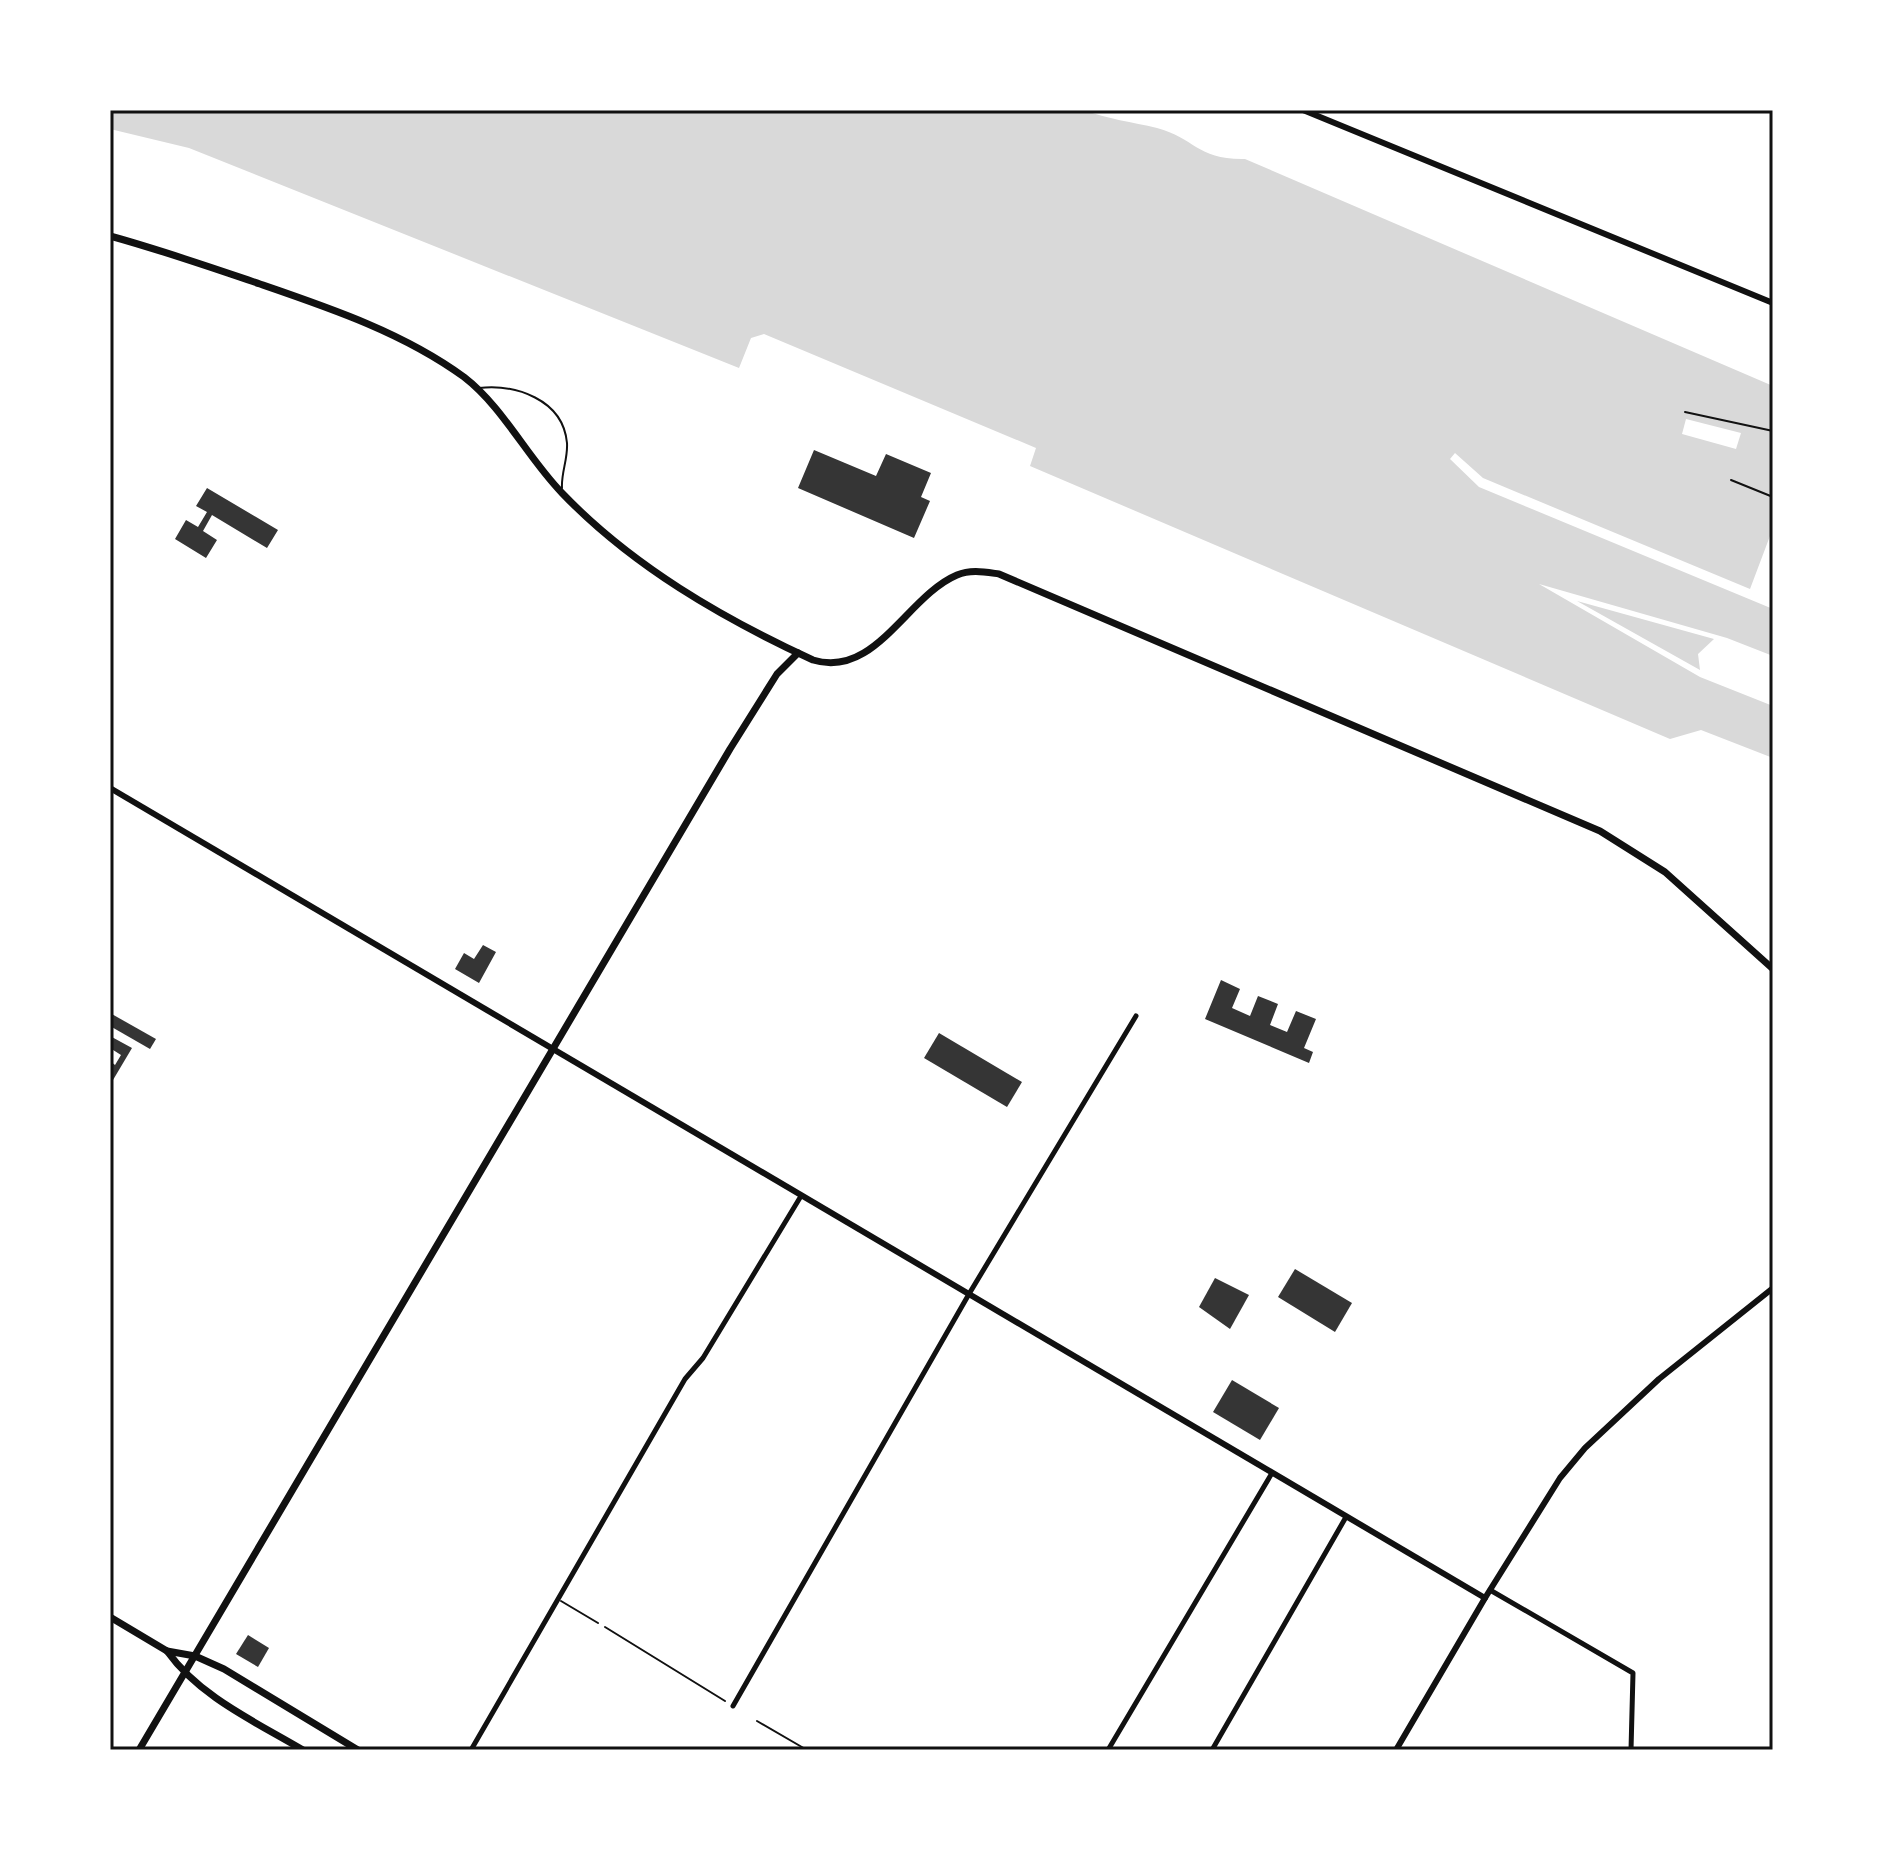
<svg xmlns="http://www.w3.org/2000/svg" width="1883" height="1860" font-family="Literata,serif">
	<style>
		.water { fill: #d9d9d9 }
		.pier { fill: #fff }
		.building { fill: #353535 }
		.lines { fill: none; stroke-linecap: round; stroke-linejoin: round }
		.path { stroke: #111; stroke-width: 2 }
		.service { stroke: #111; stroke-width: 2 }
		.minor { stroke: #111; stroke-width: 5 }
		.tertiary { stroke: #111; stroke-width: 6 }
		.secondary { stroke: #111; stroke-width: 7 }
		.neatline { fill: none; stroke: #111; stroke-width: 3 }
	</style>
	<rect width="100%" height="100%" fill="#fff"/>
	<g class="water">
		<path d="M 110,110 L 1083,110 C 1108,119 1132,122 1157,128 C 1195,138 1197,160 1245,159 L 1773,386 L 1773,528 L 1750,589 L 1483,478 L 1455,453 L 1450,459 L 1479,487 L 1773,609 L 1773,656 L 1727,638 L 1539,584 L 1700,677 L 1773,706 L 1773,758 L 1701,730 L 1670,739 L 1030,466 L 1036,448 L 764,334 L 751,338 L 739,368 L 189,148 L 110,129 Z"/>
		<polygon points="1577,601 1714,639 1698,654 1700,670"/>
	</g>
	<polygon class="pier" points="1686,419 1741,433 1736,449 1682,434"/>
	<g class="building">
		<polygon points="814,450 876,476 886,454 931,473 921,497 930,501 914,538 798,488"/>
		<polygon points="207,488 278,530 267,548 212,515 203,531 217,540 206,558 175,539 186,520 198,527 207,512 196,506"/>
		<polygon points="483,945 496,952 479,983 455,969 464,953 474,959"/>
		<polygon points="1221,980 1240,989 1232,1008 1250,1016 1258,996 1278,1004 1270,1025 1287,1032 1296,1011 1316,1019 1304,1048 1313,1052 1309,1063 1205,1019"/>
		<polygon points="110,1013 156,1039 150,1049 110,1026"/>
		<polygon points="939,1033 1022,1082 1007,1107 924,1058"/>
		<polygon points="110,1036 132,1048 113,1080 110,1061 115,1065 121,1055 110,1048"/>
		<polygon points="1295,1269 1352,1303 1335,1332 1278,1297"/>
		<polygon points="1215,1278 1249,1295 1230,1329 1199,1307"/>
		<polygon points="1232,1380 1279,1408 1260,1440 1213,1412"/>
		<polygon points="248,1635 269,1648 258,1667 236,1654"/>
	</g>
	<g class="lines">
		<g class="path">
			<polyline points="1685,412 1773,431"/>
			<polyline points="1731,480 1773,497"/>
			<polyline points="605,1627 725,1701"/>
			<polyline points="757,1721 807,1750"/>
		</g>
		<g class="service">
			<path d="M 479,388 C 515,384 563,399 567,443 C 568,459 561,473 562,488"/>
			<polyline points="561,1601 598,1623"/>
		</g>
		<g class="minor">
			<polyline points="1490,1590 1633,1673 1631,1750"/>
			<polyline points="733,1706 969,1294 1136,1016"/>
			<polyline points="471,1750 685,1379 703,1358 801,1196"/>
			<polyline points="1108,1750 1272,1473"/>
			<polyline points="1212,1750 1346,1517"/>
		</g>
		<g class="tertiary">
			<polyline points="1303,110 1773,303"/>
			<polyline points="110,788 1485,1598"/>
			<polyline points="1396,1750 1485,1598 1560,1478 1585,1448 1659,1379 1773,1288"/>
		</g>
		<g class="secondary">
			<path d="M 110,236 C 161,250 210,267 260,284 C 330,308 404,333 464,377 C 503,407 527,457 562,493 C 632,566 722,618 813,660 C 875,679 907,596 957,575 C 971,569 985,572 999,574 L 1600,831 L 1665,872 L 1773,969"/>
			<polyline points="110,1617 167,1651 195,1656 224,1669 358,1750"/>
			<path d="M 167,1651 C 200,1697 254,1721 303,1750"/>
			<polyline points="139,1750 730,749 777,674 798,653"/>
		</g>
	</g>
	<rect width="1883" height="1860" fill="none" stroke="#ffffff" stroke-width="224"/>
	<rect x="112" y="112" width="1659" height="1636" class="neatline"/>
</svg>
